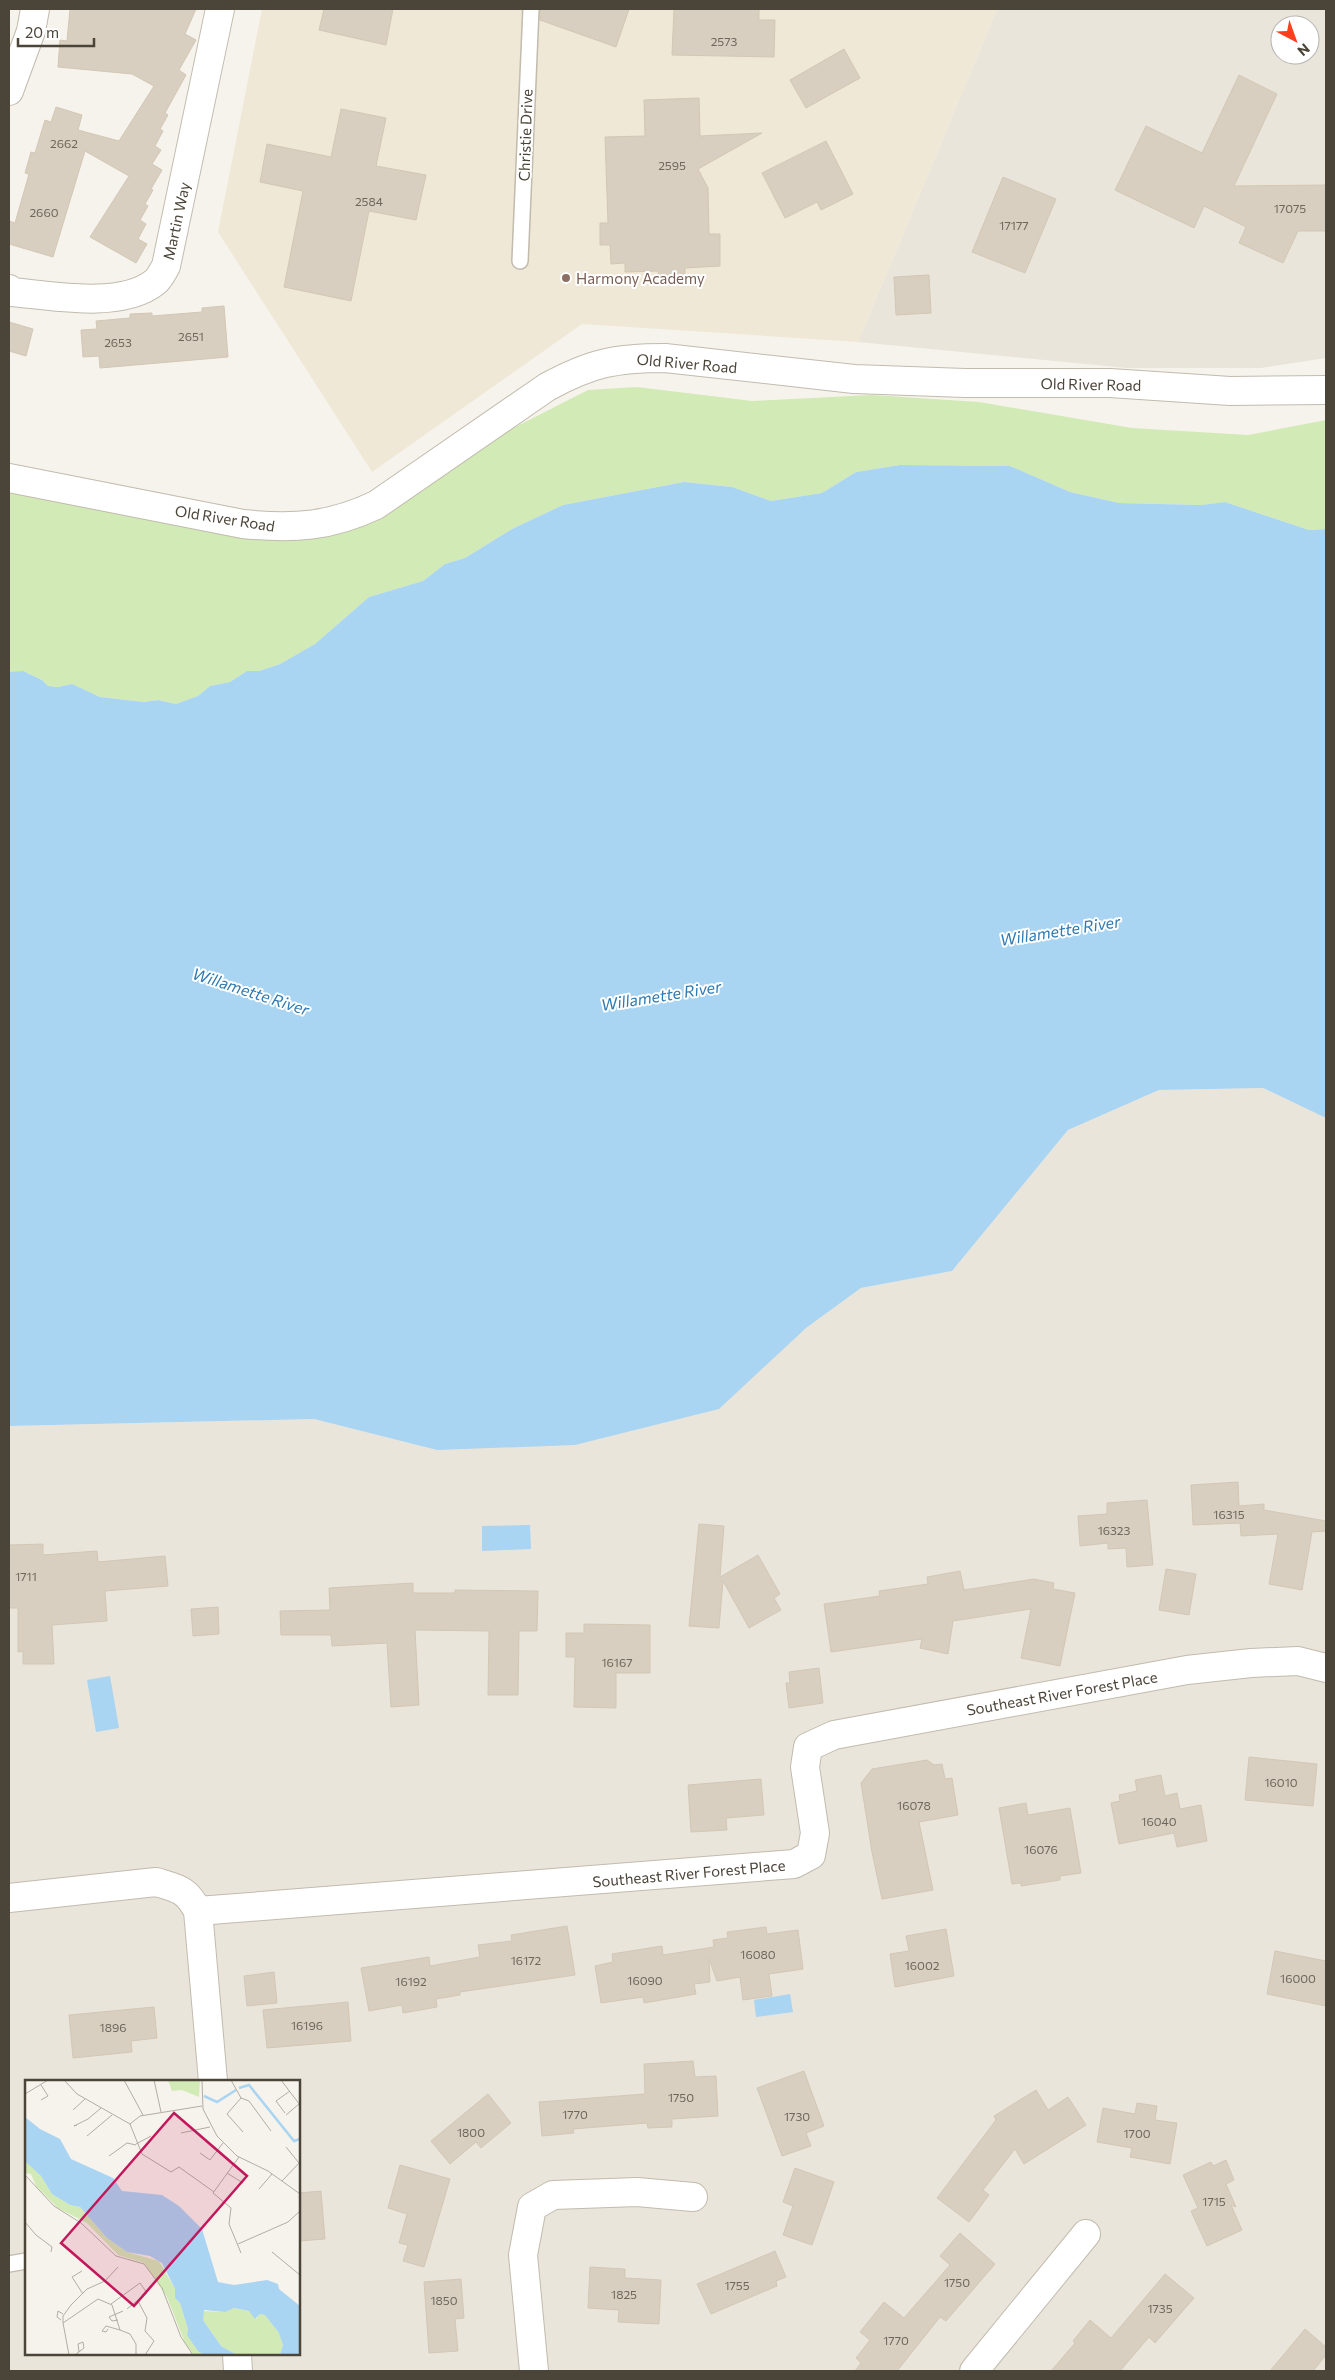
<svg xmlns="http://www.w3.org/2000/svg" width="1335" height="2380" font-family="Commissioner,sans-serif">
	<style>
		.residential { fill: #eae5da; fill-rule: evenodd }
		.education { fill: #efe8d6 }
		.green { fill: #d2eab5 }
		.water { fill: #a9d4f2 }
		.building { fill: #d8cfc1; stroke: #d3c7b4 }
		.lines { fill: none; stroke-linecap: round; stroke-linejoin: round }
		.service-casing { stroke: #c2bbae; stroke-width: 18 }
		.minor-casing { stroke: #c2bbae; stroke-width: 30 }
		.tertiary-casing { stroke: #c2bbae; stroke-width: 30 }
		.service { stroke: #fff; stroke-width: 15 }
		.minor { stroke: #fff; stroke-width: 28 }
		.tertiary { stroke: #fff; stroke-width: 28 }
		.education-dot { fill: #8d6e63; stroke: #fff; stroke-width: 2 }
		.labels { text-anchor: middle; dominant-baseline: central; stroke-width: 4; stroke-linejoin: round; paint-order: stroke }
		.number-label { font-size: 12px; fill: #6e675b }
		.street-label { font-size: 15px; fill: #4b4439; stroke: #fff }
		.education-label { font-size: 15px; fill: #785e54; stroke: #fff; text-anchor: start }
		.water-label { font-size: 16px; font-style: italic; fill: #2e7ab2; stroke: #fff }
		.inset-river { fill: none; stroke: #a9d4f2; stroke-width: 2.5 }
		.inset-road { fill: none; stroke: #b2ada4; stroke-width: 1 }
		.view { fill: #c2185b; fill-opacity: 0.15; stroke: #c2185b; stroke-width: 2.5 }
		.inset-edge { fill: none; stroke: #4b4439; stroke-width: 2.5 }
	</style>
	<rect width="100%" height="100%" fill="#f6f3ec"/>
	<g class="residential">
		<path d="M 997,9 L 1326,9 L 1326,358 L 1261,368 L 1127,368 L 858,342 ZM 1280,25 L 1310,25 L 1310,55 L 1280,55 Z"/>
		<path d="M 1263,1088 L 1326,1118 L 1326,2371 L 9,2371 L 9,1426 L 314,1419 L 437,1450 L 806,1328 L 861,1288 L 952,1271 L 1068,1130 L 1159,1090 ZM 26,2081 L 299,2081 L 299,2354 L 26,2354 Z"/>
	</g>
	<polygon class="education" points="262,9 997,9 858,342 582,324 372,472 218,232"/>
	<polygon class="green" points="637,387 752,401 872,395 979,402 1132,428 1248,435 1326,420 1326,529 1309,530 1225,502 1201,505 1119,503 1070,492 1010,466 900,465 856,472 822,493 771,501 732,487 684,482 563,505 512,529 465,558 445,564 423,581 369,597 315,644 280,664 259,671 247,671 230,682 210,686 198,696 176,704 158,700 144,702 100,697 72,684 58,687 48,686 42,680 28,673 9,672 9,486 192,527 282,541 325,536 373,521 392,511 425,489 490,440 588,390"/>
	<g class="water">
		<polygon points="900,465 1010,466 1070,492 1119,503 1201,505 1225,502 1309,530 1326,529 1326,1118 1263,1088 1159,1090 1068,1130 952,1271 861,1288 806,1328 719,1409 575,1445 437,1450 314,1419 9,1426 9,672 23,671 42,680 48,686 58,687 72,684 100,697 144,702 158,700 176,704 198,696 210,686 230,682 247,671 259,671 280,664 315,644 369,597 423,581 445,564 465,558 512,529 563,505 684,482 732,487 771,501 822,493 856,472"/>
		<polygon points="530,1525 531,1549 482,1551 482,1526"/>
		<polygon points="110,1676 119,1728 96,1732 87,1680"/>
		<polygon points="790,1994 793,2012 756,2017 754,2000"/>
	</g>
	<g class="building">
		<polygon points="70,9 196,9 185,34 196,40 179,70 186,75 165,113 168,115 160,129 163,131 155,146 161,150 152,164 162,170 151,189 153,190 145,204 148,206 140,220 146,224 138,239 147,244 136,263 90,237 129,176 85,151 53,257 9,244 9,221 15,223 29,174 25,173 31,152 35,153 45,120 51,122 56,107 82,115 78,130 119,141 154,86 132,74 58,67 60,40 67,41"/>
		<polygon points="324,9 393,9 386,45 319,30"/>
		<polygon points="540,9 629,9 616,47 540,20"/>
		<polygon points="674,9 759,9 759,20 775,20 774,57 672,55"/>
		<polygon points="844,49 860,78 806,108 790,80"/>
		<polygon points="1239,75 1277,94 1234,186 1326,185 1326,231 1298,231 1283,263 1239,243 1246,227 1204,206 1194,228 1115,190 1146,126 1202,153"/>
		<polygon points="699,98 700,136 762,133 698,169 708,188 709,234 720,234 720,266 685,268 685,278 659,279 658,271 625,272 625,263 611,264 610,245 600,245 600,223 608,223 605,137 645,136 644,100"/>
		<polygon points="341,109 386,118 376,166 426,175 416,220 369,211 351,301 284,287 303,191 260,182 267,144 331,157"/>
		<polygon points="826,141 853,194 821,210 817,202 785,218 762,173"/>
		<polygon points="1003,177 1056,199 1025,273 972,252"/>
		<polygon points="929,275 931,313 896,315 894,277"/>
		<polygon points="224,306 228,357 100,368 99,356 83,357 81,330 97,329 96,321 130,318 130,314 152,313 152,316 202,312 202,308"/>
		<polygon points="9,322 33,329 26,356 9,351"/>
		<polygon points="1238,1482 1239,1506 1264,1504 1264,1510 1326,1521 1326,1531 1312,1532 1302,1590 1269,1584 1278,1534 1241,1536 1240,1523 1193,1525 1191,1485"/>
		<polygon points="1147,1500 1153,1565 1127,1567 1126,1548 1108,1549 1108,1543 1080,1546 1078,1516 1107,1514 1107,1503"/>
		<polygon points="699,1524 724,1526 720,1577 758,1555 780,1594 774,1598 781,1610 749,1628 723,1581 719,1628 689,1626"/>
		<polygon points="43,1544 43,1555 97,1551 98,1562 165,1556 168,1586 105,1591 107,1621 52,1625 54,1664 23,1664 23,1651 18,1652 18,1608 9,1608 9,1545"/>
		<polygon points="1166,1569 1196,1574 1189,1615 1159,1610"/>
		<polygon points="960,1571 964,1590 1034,1579 1054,1583 1053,1589 1075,1593 1060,1666 1021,1658 1031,1609 953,1621 948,1654 920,1648 922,1639 831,1652 824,1604 880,1596 879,1591 928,1584 927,1577"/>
		<polygon points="413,1583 413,1593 455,1593 455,1590 538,1591 537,1631 519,1631 518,1695 488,1695 489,1631 415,1630 419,1705 391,1707 387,1643 332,1646 331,1635 281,1635 280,1611 330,1610 329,1588"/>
		<polygon points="218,1607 219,1634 193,1636 191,1609"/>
		<polygon points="584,1624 650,1625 650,1673 616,1673 616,1708 574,1707 575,1657 566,1657 566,1633 584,1633"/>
		<polygon points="819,1668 823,1703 789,1708 786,1683 790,1683 789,1672"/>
		<polygon points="1249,1757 1317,1764 1313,1806 1245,1800"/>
		<polygon points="927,1760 934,1765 942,1764 945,1779 952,1778 958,1815 919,1822 933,1890 882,1899 872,1852 861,1783 872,1769"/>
		<polygon points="1161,1775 1165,1796 1177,1793 1180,1809 1201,1805 1207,1841 1177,1847 1174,1833 1119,1844 1111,1803 1120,1801 1119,1795 1137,1791 1135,1780"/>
		<polygon points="761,1779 764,1815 726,1818 727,1830 691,1832 688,1785"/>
		<polygon points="1026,1803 1028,1815 1070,1808 1081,1873 1060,1876 1060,1880 1021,1886 1021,1883 1012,1884 999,1808"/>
		<polygon points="567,1926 575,1975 460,1992 460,1995 436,1999 437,2007 403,2013 402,2005 369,2011 361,1968 429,1957 430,1966 480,1957 478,1945 512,1941 511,1935"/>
		<polygon points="766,1927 767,1934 798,1930 803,1969 769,1974 772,1996 743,2000 740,1977 717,1981 709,1959 710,1982 694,1984 696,1994 644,2003 643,1997 601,2003 595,1966 613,1962 612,1954 662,1946 663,1955 714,1947 713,1940 728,1938 727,1932"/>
		<polygon points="946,1929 954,1976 895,1987 890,1954 909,1951 906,1936"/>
		<polygon points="1275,1951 1326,1961 1326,2006 1267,1994"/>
		<polygon points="274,1972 277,2003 247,2006 244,1976"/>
		<polygon points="348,2002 351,2041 267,2048 263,2010"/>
		<polygon points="154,2007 157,2038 131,2041 132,2052 73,2058 69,2015"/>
		<polygon points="693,2061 695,2077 716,2076 718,2116 672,2119 672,2127 648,2128 647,2123 573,2129 574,2133 542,2136 539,2102 645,2094 644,2064"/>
		<polygon points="804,2071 824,2126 806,2133 811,2146 782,2156 757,2088"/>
		<polygon points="1036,2090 1048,2110 1068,2097 1086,2125 1024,2164 1015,2149 983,2190 989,2195 969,2222 937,2198 996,2120 994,2116"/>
		<polygon points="488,2094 511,2123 481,2148 476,2142 450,2164 431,2141"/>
		<polygon points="1137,2103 1157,2106 1155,2120 1177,2123 1170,2164 1130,2157 1132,2148 1097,2142 1103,2108 1135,2114"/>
		<polygon points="1226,2160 1234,2180 1226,2184 1236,2207 1231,2205 1242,2230 1207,2246 1191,2211 1198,2208 1183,2175 1211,2162 1213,2166"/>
		<polygon points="400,2165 450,2179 424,2267 403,2261 408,2245 399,2243 407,2214 388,2208"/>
		<polygon points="795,2168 834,2182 812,2245 783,2235 793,2206 783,2202"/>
		<polygon points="321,2191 325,2239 299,2241 299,2193"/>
		<polygon points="960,2233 995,2264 946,2321 940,2317 897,2371 855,2371 861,2363 856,2358 870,2340 860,2332 884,2302 904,2318 950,2265 940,2256"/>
		<polygon points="775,2251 786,2277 776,2281 777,2286 711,2314 697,2284"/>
		<polygon points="590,2267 625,2269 625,2278 661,2280 659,2324 618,2322 619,2310 588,2308"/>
		<polygon points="1165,2274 1194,2298 1155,2343 1149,2337 1120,2371 1051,2371 1075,2343 1073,2341 1090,2320 1111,2338"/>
		<polygon points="461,2279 464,2318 455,2319 458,2351 429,2353 424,2282"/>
		<polygon points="1305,2329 1326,2347 1326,2355 1313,2371 1270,2371"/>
	</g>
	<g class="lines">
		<defs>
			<g id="service">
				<polyline points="520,261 531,9"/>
				<polyline points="9,2264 26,2261"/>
			</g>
			<g id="minor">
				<polyline points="9,91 31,31 35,9"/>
				<path d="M 9,289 L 12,292 C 52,296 122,309 155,282 C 160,278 163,271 166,266 L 220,9"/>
				<path d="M 9,1898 L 156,1882 C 179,1889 186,1889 198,1911 L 213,2081"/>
				<polyline points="198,1911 794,1864 811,1855 815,1833 805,1767 808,1747 834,1735 1187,1670 1251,1663 1298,1661 1326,1668"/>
				<polyline points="237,2354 238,2371"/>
				<polyline points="534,2371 523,2255 532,2207 553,2195 637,2192 693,2197"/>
				<polyline points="974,2371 1086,2234"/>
			</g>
			<path id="tertiary" d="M 9,478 L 243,524 C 293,529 330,527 376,505 L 547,387 C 591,363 615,358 665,358 L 854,379 L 965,383 L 1110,383 L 1230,391 L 1326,390"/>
		</defs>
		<use href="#service" class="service-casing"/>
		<use href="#minor" class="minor-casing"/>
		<use href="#tertiary" class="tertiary-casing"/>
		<use href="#service" class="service"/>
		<use href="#minor" class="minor"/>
		<use href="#tertiary" class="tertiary"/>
	</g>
	<circle class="education-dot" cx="566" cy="278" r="5"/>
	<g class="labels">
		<g class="number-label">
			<text x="724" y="41">2573</text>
			<text x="64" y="143">2662</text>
			<text x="672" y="165">2595</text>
			<text x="369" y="201">2584</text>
			<text x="1290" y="208">17075</text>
			<text x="44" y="212">2660</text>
			<text x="1014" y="225">17177</text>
			<text x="191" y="336">2651</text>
			<text x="118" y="342">2653</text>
			<text x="1229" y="1514">16315</text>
			<text x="1114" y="1530">16323</text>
			<text x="26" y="1576">1711</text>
			<text x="617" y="1662">16167</text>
			<text x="1281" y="1782">16010</text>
			<text x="914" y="1805">16078</text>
			<text x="1159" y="1821">16040</text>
			<text x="1041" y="1849">16076</text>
			<text x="758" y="1954">16080</text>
			<text x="526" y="1960">16172</text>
			<text x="922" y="1965">16002</text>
			<text x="1298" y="1978">16000</text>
			<text x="645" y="1980">16090</text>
			<text x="411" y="1981">16192</text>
			<text x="307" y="2025">16196</text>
			<text x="113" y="2027">1896</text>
			<text x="681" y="2097">1750</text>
			<text x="575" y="2114">1770</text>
			<text x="797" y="2116">1730</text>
			<text x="471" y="2132">1800</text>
			<text x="1137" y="2133">1700</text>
			<text x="1214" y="2201">1715</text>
			<text x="957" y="2282">1750</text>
			<text x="737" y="2285">1755</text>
			<text x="624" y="2294">1825</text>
			<text x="444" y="2300">1850</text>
			<text x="1160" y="2308">1735</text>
			<text x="896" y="2340">1770</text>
		</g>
		<g class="street-label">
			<text transform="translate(525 135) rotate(-88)">Christie Drive</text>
			<text transform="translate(176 221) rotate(-78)">Martin Way</text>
			<text transform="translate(687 363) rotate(5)">Old River Road</text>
			<text transform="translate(1091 384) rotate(1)">Old River Road</text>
			<text transform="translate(225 518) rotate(9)">Old River Road</text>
			<text transform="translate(1062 1693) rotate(-10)">Southeast River Forest Place</text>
			<text transform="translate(689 1873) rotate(-5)">Southeast River Forest Place</text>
		</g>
		<g class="education-label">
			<text x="576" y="278">Harmony Academy</text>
		</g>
		<g class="water-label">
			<text transform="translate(1060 930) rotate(-9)">Willamette River</text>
			<text transform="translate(251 991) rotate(18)">Willamette River</text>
			<text transform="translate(661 995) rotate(-9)">Willamette River</text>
		</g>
	</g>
	<g transform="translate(25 2080)">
		<rect width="275" height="275" fill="#f6f3ec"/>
		<path d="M 143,0 L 175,0 L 174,17 L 157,10 L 147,11 ZM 0,80 L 16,96 L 27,114 L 45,125 L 55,127 L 82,158 L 102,172 L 134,181 L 150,209 L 150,218 L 155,223 L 163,249 L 162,255 L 179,275 L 169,275 L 160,263 L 142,217 L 119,183 L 93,175 L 62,143 L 33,128 L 11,106 L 6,94 L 0,93 ZM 208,228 L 224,231 L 231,239 L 235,234 L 240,235 L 255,254 L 258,266 L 255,275 L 212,275 L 196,266 L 178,240 L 178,231 L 200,232 Z" fill="#d2eab5"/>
		<path d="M 0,37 L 15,49 L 35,59 L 46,79 L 88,98 L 97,111 L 137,115 L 154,126 L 177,149 L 193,202 L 209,205 L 242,200 L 253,204 L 254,209 L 275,226 L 275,275 L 255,275 L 258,265 L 254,253 L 240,235 L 235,234 L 230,239 L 224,231 L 209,228 L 200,232 L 179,230 L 178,240 L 196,266 L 212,275 L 179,275 L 173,271 L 162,255 L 163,249 L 155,223 L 150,218 L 150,209 L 137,183 L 125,176 L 102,172 L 82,158 L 55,127 L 45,125 L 27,114 L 16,96 L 1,82 Z" fill="#a9d4f2"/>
		<path class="inset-river" d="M 214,8 L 224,5 L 269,61 L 275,59M 179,16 L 192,22 L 211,10"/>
		<path class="inset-road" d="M 39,0 L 52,14 L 105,44M 99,0 L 118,35M 129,0 L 136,32M 177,0 L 178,29 L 192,56 L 212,76 L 243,91 L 275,114M 206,0 L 216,18 L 202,34 L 218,52M 256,0 L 275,25M 16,5 L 23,16 L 16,20M 0,14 L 23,0M 216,18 L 224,21 L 246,51M 48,30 L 60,19M 260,33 L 251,21 L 265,11M 261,35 L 274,24M 105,44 L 117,74 L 146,92 L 154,87 L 189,112M 105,44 L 115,36 L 177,26M 52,45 L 49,46 L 63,39 L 76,28M 156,53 L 185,47M 62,56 L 87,35M 111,64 L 126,56M 261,67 L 274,83M 175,73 L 185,80 L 198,63M 84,76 L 102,63 L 111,65M 214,77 L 188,113 L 206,128 L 204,144 L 216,173M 202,93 L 218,103M 0,95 L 29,126 L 56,143 L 91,176 L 119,184 L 137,208 L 156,257 L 168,275M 257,101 L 275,82M 234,109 L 247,94M 0,142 L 11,155 L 27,167 L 26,172M 213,164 L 263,142 L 275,131M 247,172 L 275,195M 57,191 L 47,197 L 58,214M 113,221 L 122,238 L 120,251 L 129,261 L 120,275M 86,224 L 115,203 L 122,213 L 102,229M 36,240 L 32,237 L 33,231 L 38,234M 93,240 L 87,241 L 84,237 L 98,231M 38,243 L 38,236 L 46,225 L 62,209 L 80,201 L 93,187M 83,249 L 81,252 L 77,251 L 81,246 L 95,250M 44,275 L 38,243 L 73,219 L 87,225 L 95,250 L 105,254 L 111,264 L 111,275M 50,275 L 59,268 L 58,262 L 53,264 L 54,272"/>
		<path class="view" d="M 149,33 L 222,96 L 109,226 L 36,163 Z"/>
		<rect width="275" height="275" class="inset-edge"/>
	</g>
	<rect width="1335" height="2380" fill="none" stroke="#4b4439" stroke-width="20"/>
	<g transform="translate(1295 40) rotate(139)"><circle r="24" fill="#ffffff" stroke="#b7b4b0"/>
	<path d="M0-4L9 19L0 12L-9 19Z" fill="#fc3f1d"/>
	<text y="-8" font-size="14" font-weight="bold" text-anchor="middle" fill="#4b4439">N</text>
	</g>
	<path d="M18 38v8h76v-8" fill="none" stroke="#4b4439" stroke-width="2.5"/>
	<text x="25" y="38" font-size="15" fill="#4b4439" stroke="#ffffff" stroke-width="4" paint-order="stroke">20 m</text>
</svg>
